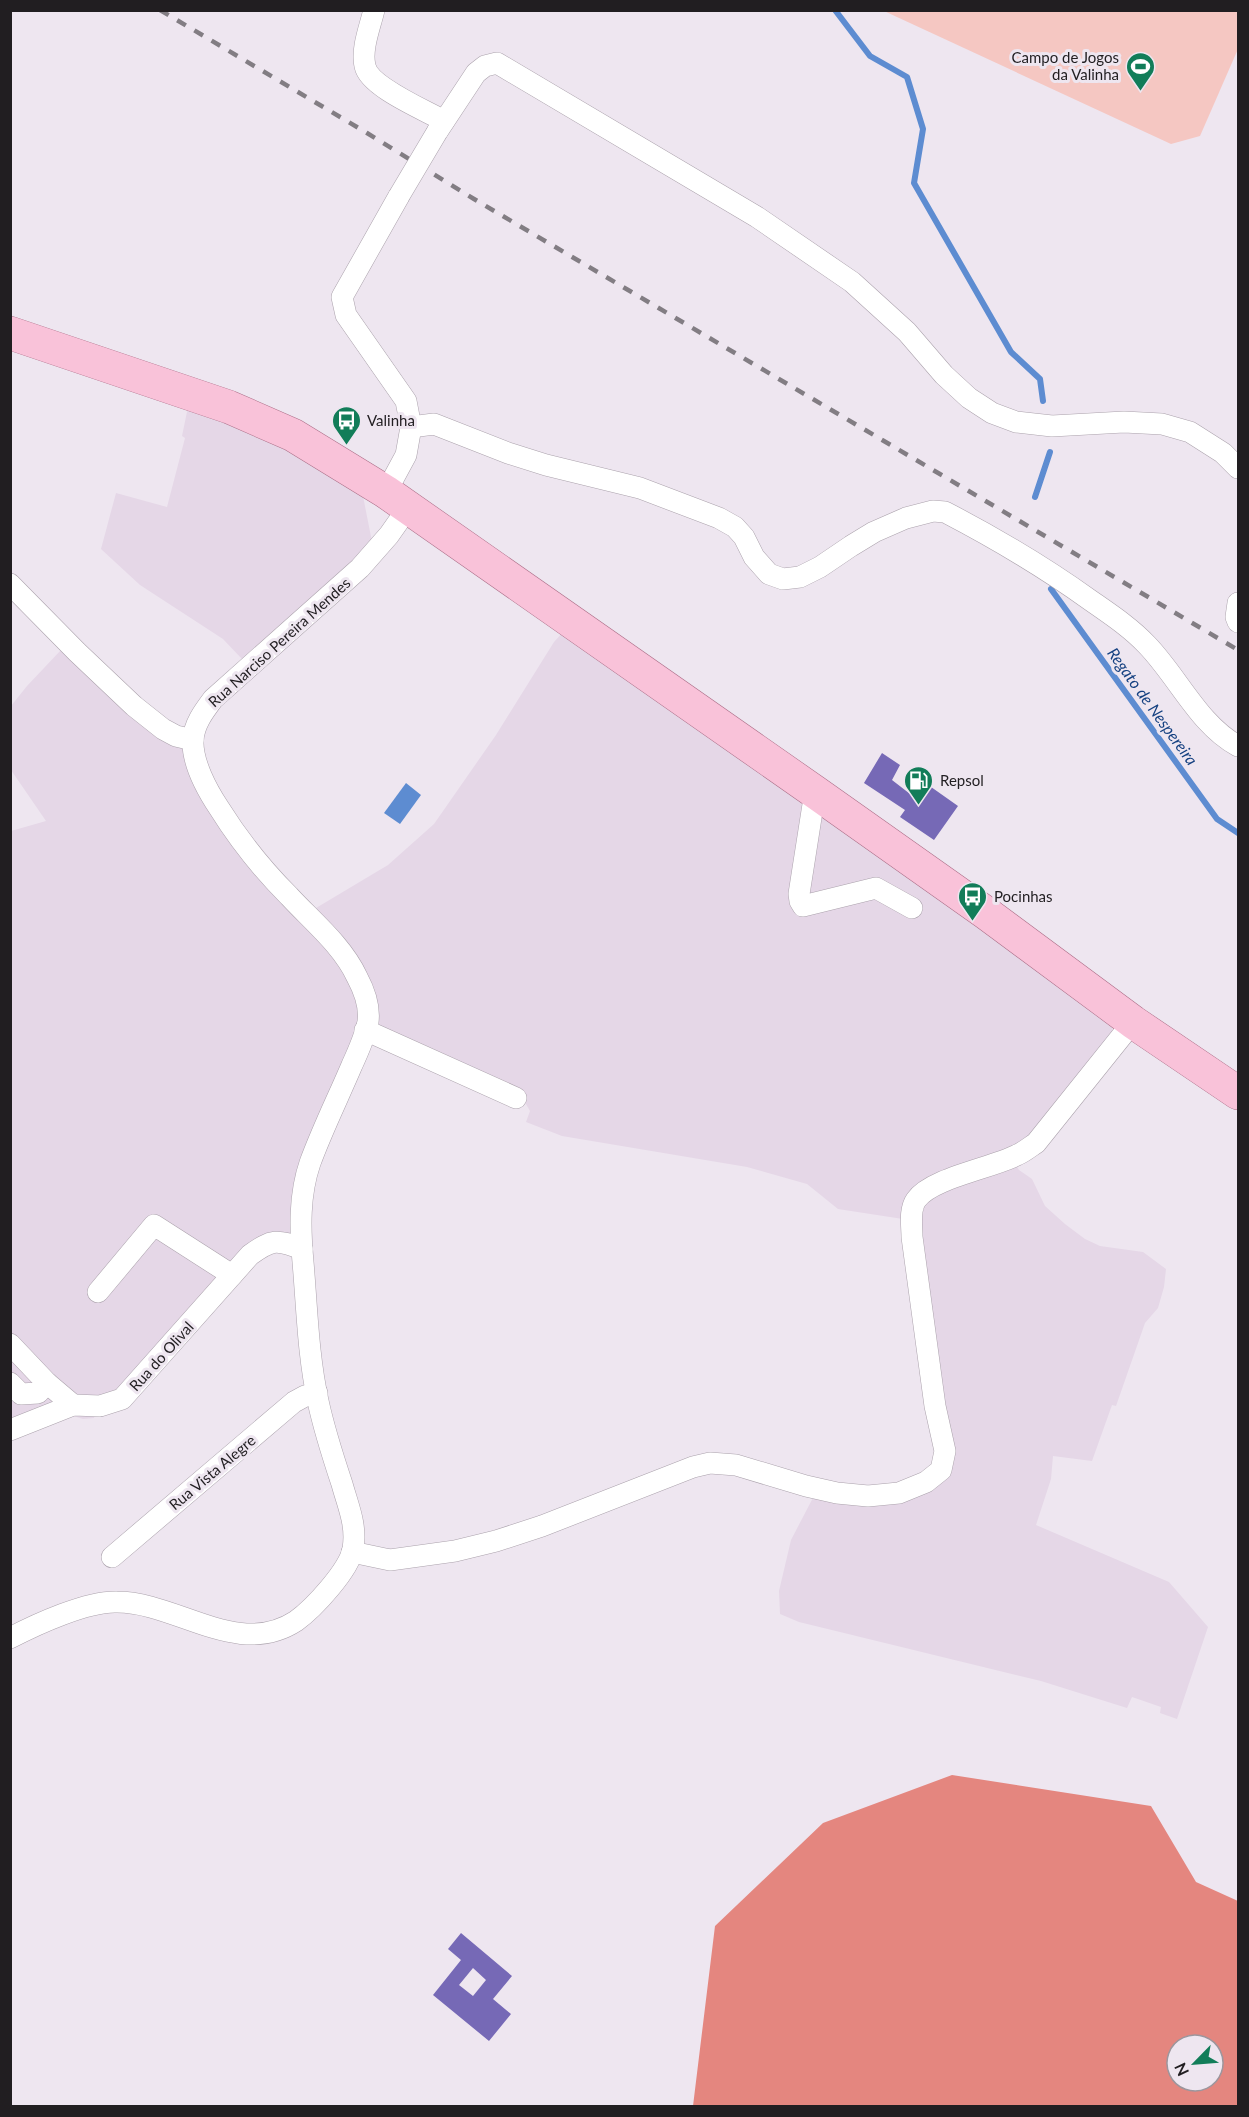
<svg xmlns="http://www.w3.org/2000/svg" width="1249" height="2117" font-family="Lato,sans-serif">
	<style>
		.built { fill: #e5d7e7 }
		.green { fill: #f5c7c2 }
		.forest { fill: #e4867f; fill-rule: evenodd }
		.water { fill: #5d8cd1 }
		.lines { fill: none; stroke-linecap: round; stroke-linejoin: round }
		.stream { stroke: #5d8cd1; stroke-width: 6 }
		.building { fill: #7669b6; fill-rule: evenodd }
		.street-casing { stroke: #aba2ac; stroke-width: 22 }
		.primary-casing { stroke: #ab6f88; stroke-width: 34 }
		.street { stroke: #fff; stroke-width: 21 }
		.primary { stroke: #f9c2d9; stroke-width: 33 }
		.rail { stroke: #827d83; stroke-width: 4.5; stroke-dasharray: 10 10; stroke-linecap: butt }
		.street-bridge-casing { stroke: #aba2ac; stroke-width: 22; stroke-linecap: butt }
		.street-bridge { stroke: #fff; stroke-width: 21 }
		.labels { text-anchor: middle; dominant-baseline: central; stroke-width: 6; stroke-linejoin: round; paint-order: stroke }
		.poi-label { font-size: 15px; fill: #211e21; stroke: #eee6f0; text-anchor: start }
		.street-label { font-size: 15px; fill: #211e21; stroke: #eee6f0 }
		.water-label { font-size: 16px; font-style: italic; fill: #144080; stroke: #eee6f0 }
	</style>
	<rect width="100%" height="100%" fill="#eee6f0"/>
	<g class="built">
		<polygon points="188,407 290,450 363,496 373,547 242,659 223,639 140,585 101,549 116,493 167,507 185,438 182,436"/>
		<polygon points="564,631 1110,1013 1113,1036 1039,1138 1010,1155 1019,1170 1032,1179 1045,1206 1065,1224 1085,1239 1100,1246 1143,1252 1166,1269 1164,1287 1158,1308 1145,1323 1116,1406 1112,1405 1092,1461 1053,1456 1051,1479 1036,1525 1169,1582 1208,1627 1177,1719 1160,1713 1161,1707 1132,1697 1127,1708 1041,1681 799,1622 780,1614 779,1591 791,1540 816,1492 934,1484 946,1469 916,1221 838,1209 807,1184 747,1167 562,1136 526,1122 530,1111 519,1092 367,1031 306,1171 301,1239 269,1239 128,1392 98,1404 94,1418 83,1419 67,1414 11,1437 11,831 46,821 11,770 11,706 27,686 61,650 184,745 307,917 316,908 388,865 434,824 496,735 554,642"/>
	</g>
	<polygon class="green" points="884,11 1238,11 1238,49 1200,136 1171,144"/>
	<path class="forest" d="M 952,1775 L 1151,1806 L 1196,1882 L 1238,1901 L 1238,2106 L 693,2106 L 715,1926 L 823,1823 ZM 1177,2045 L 1213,2045 L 1213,2081 L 1177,2081 Z"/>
	<polygon class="water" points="406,783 421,795 400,824 384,813"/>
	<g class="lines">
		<g class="stream">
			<polyline points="835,10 870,56 907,77 923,129 914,183 1011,352 1040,379 1043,401"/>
			<polyline points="1035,497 1050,452"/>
			<polyline points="1051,589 1217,819 1238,833"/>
		</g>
	</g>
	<g class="building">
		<polygon points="882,753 900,765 892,780 914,797 924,782 958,806 934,840 900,817 905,810 864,783"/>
		<path d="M 461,1933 L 512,1976 L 493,1999 L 511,2014 L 489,2041 L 433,1995 L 461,1960 L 448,1949 ZM 473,1968 L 486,1980 L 473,1996 L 459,1985 Z"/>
	</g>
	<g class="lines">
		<defs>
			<g id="street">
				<path d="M 374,10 C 370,27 361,49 365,66 C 369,87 425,110 444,121"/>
				<polyline points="437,132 476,73 485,66 497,63 757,217 852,282 907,332 944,375 969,398 992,413 1016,422 1052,426 1124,422 1162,424 1190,432 1223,453 1238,468"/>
				<path d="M 411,427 L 434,424 L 508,453 L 546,465 L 640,488 L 719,518 L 735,527 L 744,537 L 754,557 L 769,574 L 783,579 L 800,577 L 820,567 L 851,546 L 874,532 L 906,518 L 933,511 L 945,512 C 995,538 1044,567 1090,600 C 1110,614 1130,627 1147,645 C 1178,677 1199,725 1238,746"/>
				<polyline points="386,492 406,455 411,427 406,401 346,315 342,297 399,196"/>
				<polyline points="10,584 77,652 134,706 163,729 176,736 193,740"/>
				<polyline points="1238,603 1236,617 1238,622"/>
				<polyline points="815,792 799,894 800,901 803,906 876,888 912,908"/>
				<polyline points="365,1030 516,1098"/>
				<polyline points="98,1292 154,1225 232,1275"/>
				<polyline points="10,1344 47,1383 73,1405"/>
				<polyline points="10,1383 21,1394 38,1393 47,1383"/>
				<path d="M 10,1430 L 73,1405 L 100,1406 L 122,1399 L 250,1255 C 272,1239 277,1239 302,1249"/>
				<path d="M 352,1552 L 390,1560 L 455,1551 L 496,1541 L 542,1526 L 693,1467 L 710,1463 L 736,1465 L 806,1486 L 837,1493 L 868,1496 L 899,1493 L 926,1482 L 941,1470 L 945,1451 L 935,1406 L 912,1237 C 912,1226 909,1210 916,1200 C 931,1178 992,1168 1017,1155 C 1024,1152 1030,1147 1036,1143 L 1133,1022"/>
				<polyline points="112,1557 294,1402 305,1396 317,1393"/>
				<path d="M 10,1638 C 37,1624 87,1601 117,1602 C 177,1602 238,1659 296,1621 C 314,1608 349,1570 353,1549 C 357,1525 348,1506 342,1484 C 333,1457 324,1429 318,1401 C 308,1355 307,1308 303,1262 C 300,1229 299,1195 310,1163 C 322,1130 338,1098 352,1065 C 358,1052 365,1036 368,1022 C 370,1007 364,990 357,977 C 342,945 312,921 289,896 C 262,869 239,840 219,808 C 207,790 192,762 193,740 C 194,724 204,711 213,699 L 360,568 L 389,535 L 408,508"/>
			</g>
			<polyline id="primary" points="10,333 229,407 293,435 386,492 815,792 986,913 1133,1022 1238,1093"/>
		</defs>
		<use href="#street" class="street-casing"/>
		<use href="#primary" class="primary-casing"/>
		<use href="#street" class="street"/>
		<use href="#primary" class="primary"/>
		<polyline class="rail" points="160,10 367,133 474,199 1238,650"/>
		<defs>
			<polyline id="street-bridge" points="399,196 437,132"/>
		</defs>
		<use href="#street-bridge" class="street-bridge-casing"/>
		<use href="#street-bridge" class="street-bridge"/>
	</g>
	<defs>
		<symbol id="stadium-pin" viewBox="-11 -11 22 30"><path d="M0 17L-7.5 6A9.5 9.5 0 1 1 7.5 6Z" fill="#127d59" stroke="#eee6f0"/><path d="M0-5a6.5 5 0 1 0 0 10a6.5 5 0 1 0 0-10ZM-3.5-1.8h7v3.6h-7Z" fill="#fff"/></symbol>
		<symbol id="bus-pin" viewBox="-11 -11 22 30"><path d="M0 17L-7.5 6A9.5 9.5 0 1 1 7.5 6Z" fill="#127d59" stroke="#eee6f0"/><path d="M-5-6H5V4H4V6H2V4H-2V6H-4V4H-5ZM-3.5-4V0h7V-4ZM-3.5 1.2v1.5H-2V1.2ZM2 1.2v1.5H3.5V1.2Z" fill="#fff"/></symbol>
		<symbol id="fuel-pin" viewBox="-11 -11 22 30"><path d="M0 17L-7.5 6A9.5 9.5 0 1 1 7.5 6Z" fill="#127d59" stroke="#eee6f0"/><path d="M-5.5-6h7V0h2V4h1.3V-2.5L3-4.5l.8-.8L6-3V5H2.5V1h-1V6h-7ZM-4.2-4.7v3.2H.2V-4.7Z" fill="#fff"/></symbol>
	</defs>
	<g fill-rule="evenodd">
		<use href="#stadium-pin" x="1124" y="50" width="33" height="45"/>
		<use href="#bus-pin" x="330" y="404" width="33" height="45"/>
		<use href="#fuel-pin" x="902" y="764" width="33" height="45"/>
		<use href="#bus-pin" x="956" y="880" width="33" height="45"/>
	</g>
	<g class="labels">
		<g class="poi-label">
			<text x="1119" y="57" text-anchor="end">Campo de Jogos<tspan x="1119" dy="17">da Valinha</tspan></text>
			<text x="367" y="420">Valinha</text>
			<text x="940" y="780">Repsol</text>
			<text x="994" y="896">Pocinhas</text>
		</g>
		<g class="street-label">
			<text transform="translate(279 642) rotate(-42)">Rua Narciso Pereira Mendes</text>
			<text transform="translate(161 1356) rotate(-48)">Rua do Olival</text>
			<text transform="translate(212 1472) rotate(-40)">Rua Vista Alegre</text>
		</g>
		<g class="water-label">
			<text transform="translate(1153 706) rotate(54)">Regato de Nespereira</text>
		</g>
	</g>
	<rect width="1249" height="2117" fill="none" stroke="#211e21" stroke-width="24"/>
	<g transform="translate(1195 2063) rotate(245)"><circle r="28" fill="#eee6f0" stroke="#9c969d" stroke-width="1.5"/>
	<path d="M0-4.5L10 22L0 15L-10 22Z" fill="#127d59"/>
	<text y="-9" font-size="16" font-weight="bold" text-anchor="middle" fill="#211e21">N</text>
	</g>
</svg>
